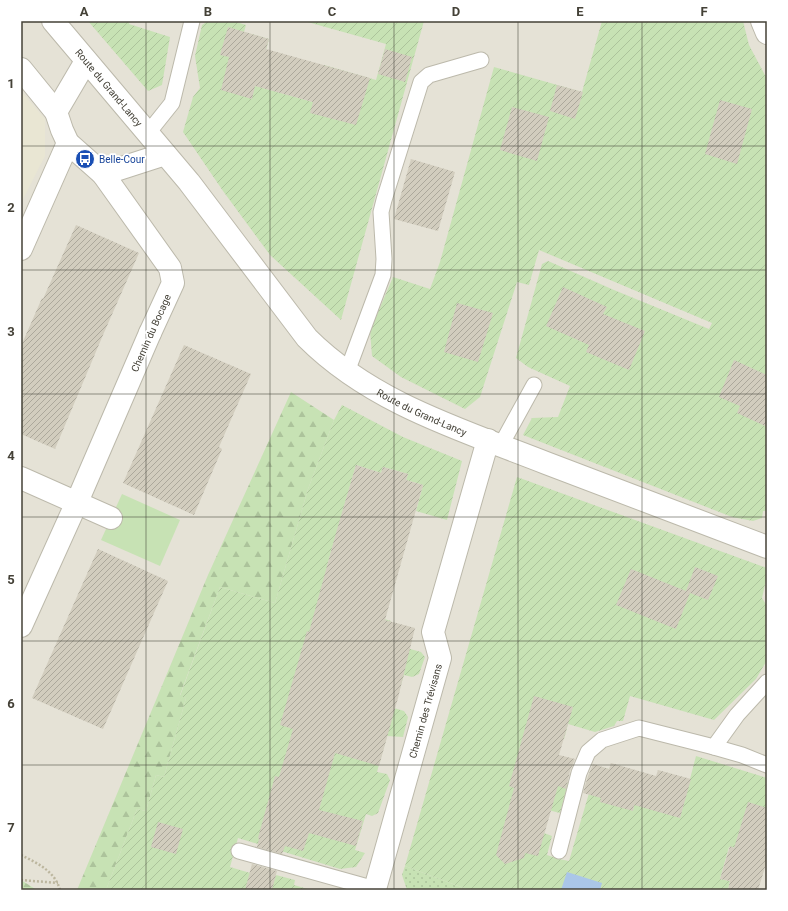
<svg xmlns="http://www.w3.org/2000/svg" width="788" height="911" font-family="Roboto,sans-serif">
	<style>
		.residential { fill: #e5e2d6 }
		.education { fill: #e9e6d3 }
		.grass { fill: url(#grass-dots) }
		.forest { fill: url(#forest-firs) }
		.park { fill: #c7e2b4 }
		.garden { fill: url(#garden-furrows) }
		.water { fill: #aac6e8 }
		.building { fill: url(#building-hatch) }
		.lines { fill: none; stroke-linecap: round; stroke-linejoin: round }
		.service-casing { stroke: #bcb9ab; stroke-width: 17 }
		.pedestrian-casing { stroke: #bcb9ab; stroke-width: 24 }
		.minor-casing { stroke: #bcb9ab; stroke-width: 24 }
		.tertiary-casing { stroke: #bcb9ab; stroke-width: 24 }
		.path { stroke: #bcb69e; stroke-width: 2.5; stroke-dasharray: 2 2; stroke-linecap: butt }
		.service { stroke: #fff; stroke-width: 15 }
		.pedestrian { stroke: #fff; stroke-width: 22 }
		.minor { stroke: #fff; stroke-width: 22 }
		.tertiary { stroke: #fff; stroke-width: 22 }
		.grid { fill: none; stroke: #444137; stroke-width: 1; stroke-opacity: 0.55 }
		.labels { text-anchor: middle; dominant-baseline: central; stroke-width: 3.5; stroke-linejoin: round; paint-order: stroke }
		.street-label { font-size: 10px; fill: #444137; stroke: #fff }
		.transit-label { font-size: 10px; fill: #164399; stroke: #fff; text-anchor: start }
		.neatline { fill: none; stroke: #444137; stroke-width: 1.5 }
		.grid-label { font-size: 13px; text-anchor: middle; font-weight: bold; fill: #444137 }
	</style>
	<defs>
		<pattern id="grass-dots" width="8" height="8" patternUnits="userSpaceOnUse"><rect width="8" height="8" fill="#c7e2b4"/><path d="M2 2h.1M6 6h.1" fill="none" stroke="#acc39b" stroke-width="1.8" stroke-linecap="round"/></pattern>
		<pattern id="forest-firs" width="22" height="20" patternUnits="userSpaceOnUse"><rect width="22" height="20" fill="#c7e2b4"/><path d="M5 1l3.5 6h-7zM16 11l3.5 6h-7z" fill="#acc39b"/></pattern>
		<pattern id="garden-furrows" width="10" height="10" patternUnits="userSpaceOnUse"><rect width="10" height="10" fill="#c7e2b4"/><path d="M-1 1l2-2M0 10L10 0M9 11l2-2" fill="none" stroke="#acc39b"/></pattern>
		<pattern id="building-hatch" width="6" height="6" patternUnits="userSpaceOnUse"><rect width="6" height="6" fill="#d2cdbe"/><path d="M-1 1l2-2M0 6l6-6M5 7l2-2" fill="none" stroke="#aca89b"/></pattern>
	</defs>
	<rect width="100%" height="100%" fill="#f2f0e7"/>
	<polygon class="residential" points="21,21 767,21 767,890 37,890 21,880"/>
	<polygon class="education" points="21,91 45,119 45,156 21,203"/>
	<polygon class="grass" points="405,866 469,890 407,890 402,875"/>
	<g class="forest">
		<polygon points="291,392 334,420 308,489 275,603 220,587 180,695 186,698 164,777 156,775 146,811 137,809 106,890 77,890 208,575"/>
		<polygon points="21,880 37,890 21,890"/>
	</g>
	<polygon class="park" points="122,494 180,520 160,566 101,540"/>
	<g class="garden">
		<polygon points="88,21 130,21 129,24 170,37 162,85 148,91"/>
		<polygon points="208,21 233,21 246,25 244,32 269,39 256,86 313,102 324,65 376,80 386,44 304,21 424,21 341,320 270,255 223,191 183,132 193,97 200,88 195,56 202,25"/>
		<polygon points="602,21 743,21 749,45 767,79 767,511 763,511 762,518 753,521 732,517 523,435 532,418 558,417 570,386 528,367 516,358 542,264 548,261 614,290 709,329 712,323 539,250 529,285 517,282 480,397 465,409 401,377 372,356 370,331 393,277 430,289 440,262 494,67 582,92"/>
		<polygon points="342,405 403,437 462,461 447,520 416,511 423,485 406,480 408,474 383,467 381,473 356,465 327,566 368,614 391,621 385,642 421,652 425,657 419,674 412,677 404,675 394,708 404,711 408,717 403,737 387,736 377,772 387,774 390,780 378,813 372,816 366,814 355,850 365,853 356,867 340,869 238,838 230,867 274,880 276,875 295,880 294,885 311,890 106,890 137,809 146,811 156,775 164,777 186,698 180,696 220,587 275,603 308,489 334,420"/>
		<polygon points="517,477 767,568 767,576 762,598 767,606 767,660 756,679 714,720 630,696 623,721 617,721 614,726 595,732 568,724 564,739 558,738 553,779 568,783 560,813 544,809 544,833 552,836 547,855 559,859 569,861 597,766 609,769 633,810 635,801 680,817 696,756 767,778 767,843 737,848 729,847 720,879 730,881 728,890 469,890 405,866"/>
	</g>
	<polygon class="water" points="567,872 602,883 600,890 561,890"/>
	<g class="building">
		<polygon points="228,27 269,39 266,49 370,78 356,125 310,113 313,102 255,86 252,99 221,90 229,57 220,55"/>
		<polygon points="385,49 412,57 405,82 378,74"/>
		<polygon points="557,85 583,92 575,119 550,111"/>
		<polygon points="720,100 752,109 737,164 705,154"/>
		<polygon points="512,107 549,117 537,161 500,150"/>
		<polygon points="411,159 455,172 438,231 394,219"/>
		<polygon points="76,225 139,253 103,335 55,449 21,434 21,346 42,298 43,299"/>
		<polygon points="563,287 607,307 603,314 645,331 629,370 586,352 589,345 546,326"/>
		<polygon points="457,303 493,313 478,362 444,352"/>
		<polygon points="184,345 251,374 219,447 222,449 194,515 123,483"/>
		<polygon points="734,360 767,375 767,427 737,413 740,406 719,397"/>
		<polygon points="356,465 381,473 383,467 408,474 406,480 423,485 385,620 415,628 398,698 379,766 335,753 319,810 363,821 356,846 309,833 303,851 285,846 282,854 257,847 259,839 258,838 275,776 279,777 293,729 280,725 307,631 309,632 336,533"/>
		<polygon points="98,549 168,581 103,729 32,698"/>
		<polygon points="695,567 718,576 708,600 690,593 676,629 616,605 631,569 686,591"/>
		<polygon points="534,696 573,707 559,755 575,759 570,771 566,789 558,786 538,856 525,853 524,858 505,864 496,855 514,788 509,786"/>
		<polygon points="611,763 656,776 658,770 691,779 680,818 634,805 633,811 600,802 601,798 583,793 588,776 593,764 609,769"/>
		<polygon points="748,802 767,808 767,861 758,890 728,890 730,881 720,879 730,846 734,848"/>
		<polygon points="158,822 183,829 176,854 151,847"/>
		<polygon points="252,864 277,871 272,890 245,890"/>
	</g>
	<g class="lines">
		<defs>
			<g id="service">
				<polyline points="148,133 172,103 192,21"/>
				<polyline points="347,372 383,275 384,259 381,212 384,200 421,82 429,75 481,60"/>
				<polyline points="501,445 534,385"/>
				<polyline points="714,747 742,755 767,765"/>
				<polyline points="239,851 375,889"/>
				<polyline points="559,851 579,773 588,752 602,740 639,728 714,747 737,715 767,682"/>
			</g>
			<polyline id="pedestrian" points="77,502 150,333"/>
			<g id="minor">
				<polyline points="21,69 56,112 62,130 68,143 103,174 170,268 173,283 150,333"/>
				<polyline points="56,112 86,61"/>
				<polyline points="103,174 165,154"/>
				<polyline points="21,249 68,143"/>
				<polyline points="21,478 111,518"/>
				<polyline points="21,626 77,502"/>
				<path id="s1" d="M 375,889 L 440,658 L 433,632 L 488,440"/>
			</g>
			<g id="tertiary">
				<path id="s2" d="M 53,21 L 189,182 L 307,338 C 372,403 462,430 546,463 C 620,491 693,519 767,547"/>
				<polyline points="762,21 767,33"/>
			</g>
		</defs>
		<use href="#service" class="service-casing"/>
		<use href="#pedestrian" class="pedestrian-casing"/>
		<use href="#minor" class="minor-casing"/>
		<use href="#tertiary" class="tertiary-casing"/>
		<g class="path">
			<path d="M 21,855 C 37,863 55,871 60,890"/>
			<polyline points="21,880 58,883"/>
		</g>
		<use href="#service" class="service"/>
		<use href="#pedestrian" class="pedestrian"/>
		<use href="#minor" class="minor"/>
		<use href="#tertiary" class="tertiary"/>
	</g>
	<path class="grid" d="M 146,21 L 146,890M 270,21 L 270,890M 394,21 L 394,890M 518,21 L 518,890M 642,21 L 642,890M 21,146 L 767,146M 21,270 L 767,270M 21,394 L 767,394M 21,517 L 767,517M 21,641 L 767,641M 21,765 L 767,765"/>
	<defs>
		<symbol id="bus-disc" viewBox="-11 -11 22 22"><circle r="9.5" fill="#1a4fb4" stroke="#fff"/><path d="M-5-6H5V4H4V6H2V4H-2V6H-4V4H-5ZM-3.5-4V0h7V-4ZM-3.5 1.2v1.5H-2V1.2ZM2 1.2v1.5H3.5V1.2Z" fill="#fff"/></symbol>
	</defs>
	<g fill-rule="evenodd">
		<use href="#bus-disc" x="74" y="148" width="22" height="22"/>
	</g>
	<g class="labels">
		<g class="street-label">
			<text stroke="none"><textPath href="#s2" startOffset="87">Route du Grand-Lancy</textPath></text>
			<text transform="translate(151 333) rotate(-66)">Chemin du Bocage</text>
			<text stroke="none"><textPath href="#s2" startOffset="544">Route du Grand-Lancy</textPath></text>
			<text stroke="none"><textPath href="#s1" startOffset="185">Chemin des Trévisans</textPath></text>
		</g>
		<g class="transit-label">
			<text x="99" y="159">Belle-Cour</text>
		</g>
	</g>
	<rect width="788" height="911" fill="none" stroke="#ffffff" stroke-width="44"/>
	<rect x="22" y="22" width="744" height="867" class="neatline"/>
	<g class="grid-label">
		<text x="84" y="16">A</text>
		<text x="208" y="16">B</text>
		<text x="332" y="16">C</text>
		<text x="456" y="16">D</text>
		<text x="580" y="16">E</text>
		<text x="704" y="16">F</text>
		<text x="11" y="88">1</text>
		<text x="11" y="212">2</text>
		<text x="11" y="336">3</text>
		<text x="11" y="460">4</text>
		<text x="11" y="584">5</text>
		<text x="11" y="708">6</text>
		<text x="11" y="832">7</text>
	</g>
</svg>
